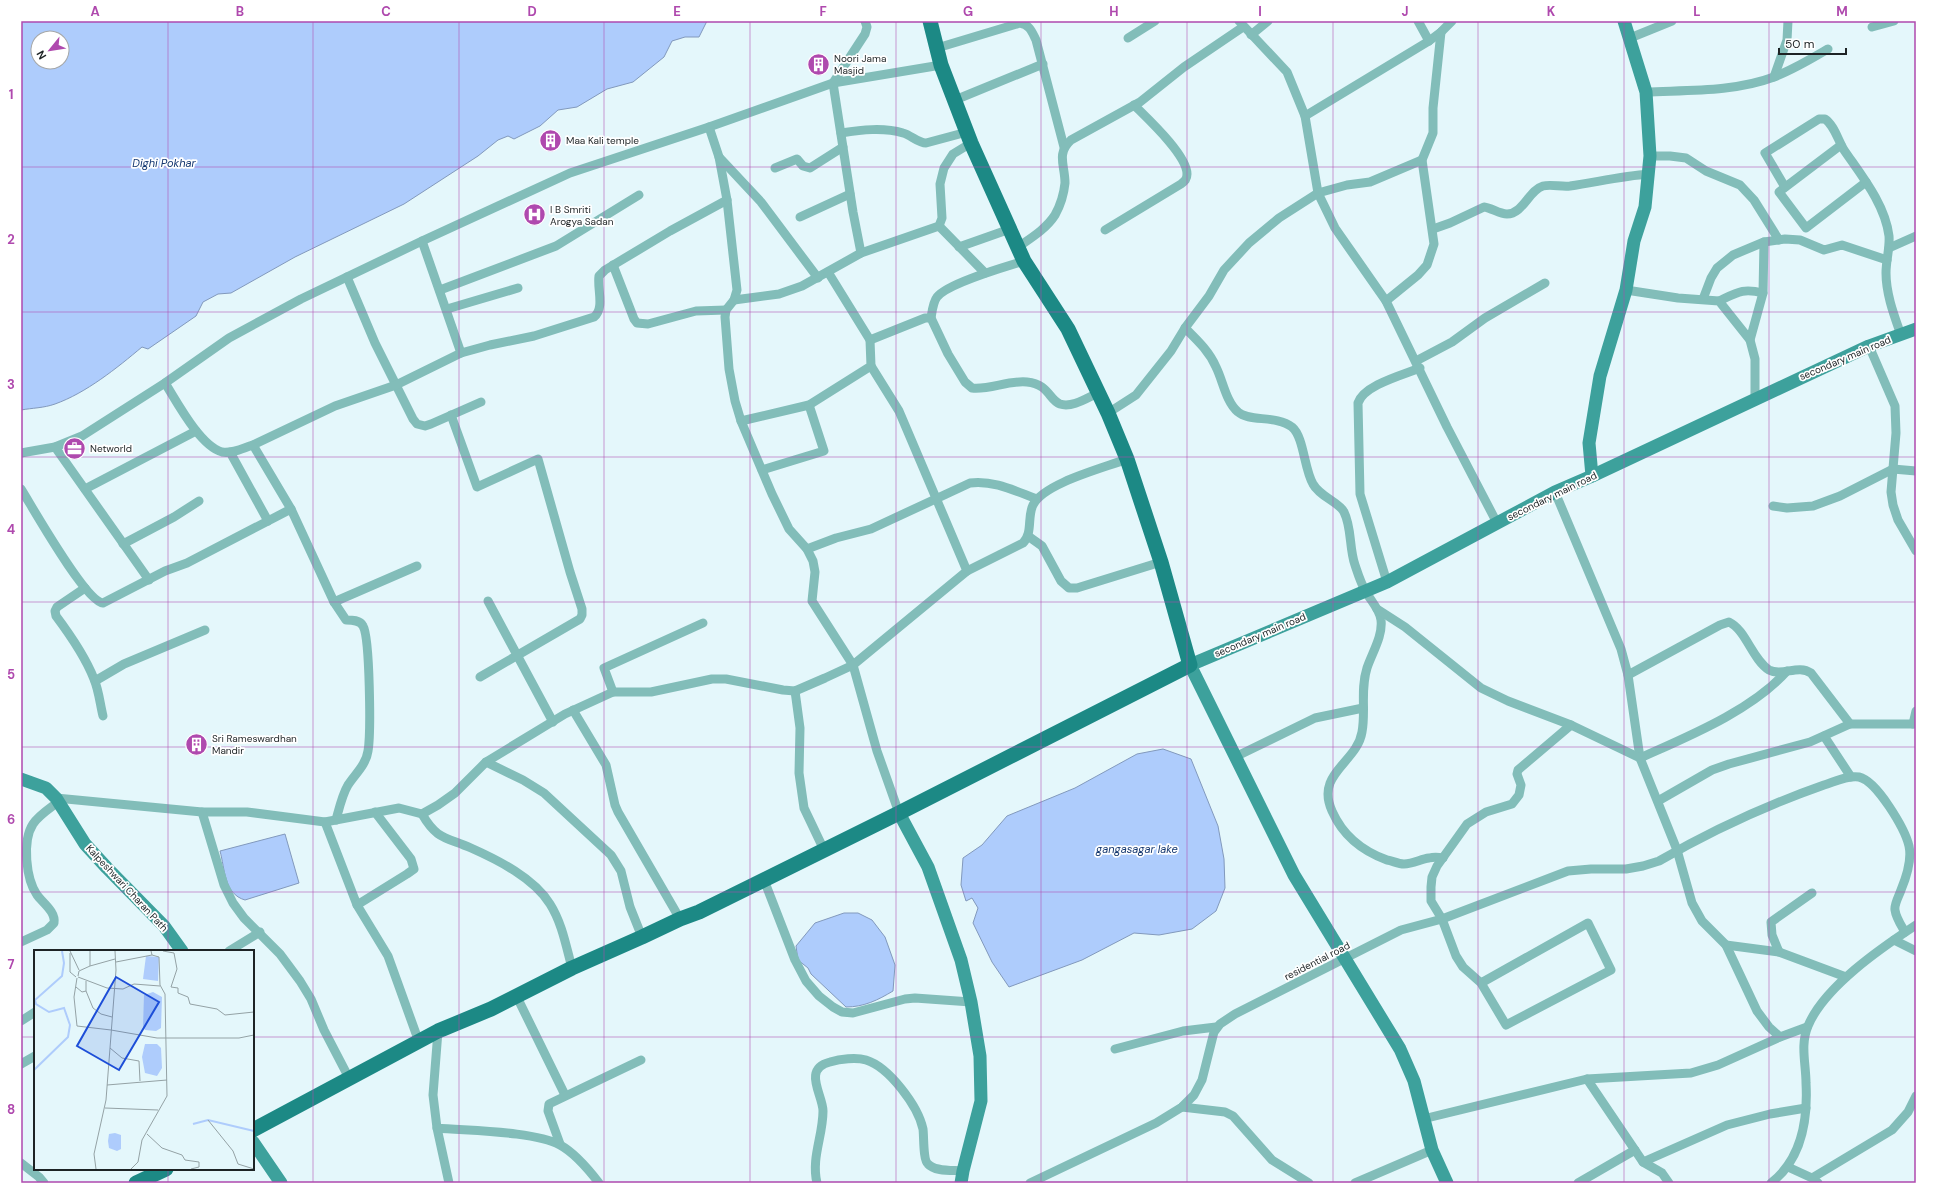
<svg xmlns="http://www.w3.org/2000/svg" width="1937" height="1204" font-family="'DM Sans',sans-serif">
	<style>
		.water { fill: #aeccfc; stroke: #8299bc; fill-rule: evenodd }
		.lines { fill: none; stroke-linecap: round; stroke-linejoin: round }
		.street { stroke: #82bdb9; stroke-width: 9 }
		.secondary { stroke: #3da19c; stroke-width: 13 }
		.primary { stroke: #1c8985; stroke-width: 15 }
		.grid { fill: none; stroke: #af49ae; stroke-width: 1; stroke-opacity: 0.55 }
		.labels { text-anchor: middle; dominant-baseline: central; stroke-width: 3.5; stroke-linejoin: round; paint-order: stroke }
		.poi-label { font-size: 10px; fill: #1d2325; stroke: #fff; text-anchor: start }
		.street-label { font-size: 10px; fill: #1d2325; stroke: #fff }
		.water-label { font-size: 11px; font-style: italic; fill: #153870; stroke: #fff }
		.inset-river { fill: none; stroke: #aeccfc; stroke-width: 2 }
		.inset-road { fill: none; stroke: #94a2a5; stroke-width: 1 }
		.view { fill: #1d4ed8; fill-opacity: 0.15; stroke: #1d4ed8; stroke-width: 2 }
		.inset-edge { fill: none; stroke: #1d2325; stroke-width: 2 }
		.neatline { fill: none; stroke: #af49ae; stroke-width: 1.5 }
		.grid-label { font-size: 13px; text-anchor: middle; font-weight: bold; fill: #af49ae }
	</style>
	<rect width="100%" height="100%" fill="#e4f7fb"/>
	<g class="water">
		<path d="M 21,21 L 707,21 L 699,37 L 685,37 L 672,41 L 664,57 L 633,82 L 607,89 L 577,107 L 558,110 L 540,126 L 514,139 L 508,136 L 498,140 L 478,156 L 404,204 L 295,257 L 231,293 L 218,294 L 203,302 L 196,316 L 148,349 L 142,347 C 117,368 86,393 55,404 C 44,408 32,408 21,410 ZM 38,38 L 62,38 L 62,62 L 38,62 Z"/>
		<polygon points="1163,749 1191,759 1218,826 1224,859 1225,888 1216,911 1192,929 1159,935 1134,933 1082,960 1009,987 992,962 973,923 978,908 972,898 966,901 961,885 963,858 982,845 1007,816 1075,788 1137,754"/>
		<path d="M 285,834 L 299,883 L 245,900 C 224,894 225,869 220,851 Z"/>
		<path d="M 844,913 L 858,913 L 872,920 L 885,937 L 895,965 L 893,991 C 878,1000 864,1007 846,1007 L 811,974 L 808,968 L 798,960 L 796,946 L 815,923 Z"/>
	</g>
	<g class="lines">
		<g class="street">
			<polyline points="1239,21 1287,72 1305,116 1429,41 1441,32 1452,21"/>
			<polyline points="1418,21 1429,41"/>
			<polyline points="1872,27 1894,21"/>
			<polyline points="1251,35 1268,21"/>
			<polyline points="1128,38 1155,21"/>
			<polyline points="1630,38 1672,21"/>
			<path d="M 937,48 L 1020,23 C 1030,25 1032,32 1036,40 L 1064,147"/>
			<polyline points="1774,77 1787,40 1788,21"/>
			<path d="M 1646,92 C 1688,90 1734,92 1774,77 C 1793,70 1811,59 1828,49"/>
			<polyline points="955,100 1043,64"/>
			<polyline points="1305,116 1318,193 1335,228 1386,301 1447,427 1497,523"/>
			<polyline points="709,127 719,157 727,200 737,290 734,300 726,310 725,317 729,369 735,401 741,421 772,494 789,529 807,549 813,561 815,572 812,601 853,665 877,751 899,813"/>
			<path d="M 841,133 C 861,130 883,127 903,133 C 911,135 918,143 926,143 L 967,132"/>
			<polyline points="1841,145 1779,192 1806,228 1866,182"/>
			<polyline points="1650,156 1670,156 1686,158 1706,171 1740,185 1754,200 1779,240"/>
			<polyline points="719,157 761,202 818,278"/>
			<polyline points="775,168 797,159 803,166 810,168 843,147"/>
			<path d="M 1785,187 L 1765,153 L 1819,119 L 1825,119 C 1834,125 1838,140 1844,150 C 1861,175 1885,204 1889,236 C 1890,248 1886,260 1886,273 C 1886,294 1894,315 1901,335"/>
			<polyline points="800,217 850,194"/>
			<polyline points="939,226 985,273"/>
			<path d="M 1433,229 L 1450,223 L 1484,207 C 1492,208 1499,214 1507,214 C 1523,214 1529,190 1543,186 C 1551,184 1561,187 1570,186 C 1597,182 1622,176 1649,174"/>
			<path d="M 1105,230 L 1181,184 C 1185,181 1187,179 1187,174 C 1187,155 1148,119 1134,105"/>
			<polyline points="422,241 461,353"/>
			<polyline points="959,247 1010,229"/>
			<path d="M 1018,247 C 1031,238 1046,229 1055,215 C 1060,206 1064,193 1065,183 C 1065,165 1056,154 1071,140 L 1140,102 L 1184,67 L 1243,27"/>
			<polyline points="1889,248 1916,236"/>
			<polyline points="861,253 853,212 833,83 865,34 867,27 865,21"/>
			<polyline points="613,265 634,319 637,323 648,324 696,311 726,310"/>
			<polyline points="347,277 375,343 413,419 417,424 425,426 431,424 481,402"/>
			<polyline points="440,290 556,246 639,195"/>
			<polyline points="1626,290 1678,298 1719,301 1750,340 1755,359 1755,398"/>
			<polyline points="1703,299 1711,278 1717,268 1733,255 1764,242 1785,239 1800,240 1824,250 1842,245 1887,260"/>
			<polyline points="734,300 779,294 802,286 861,253 939,226 942,218 940,184 944,168 953,154 971,143"/>
			<polyline points="1386,301 1418,275 1427,265 1434,244 1422,160 1433,133 1433,108 1441,32"/>
			<path d="M 1719,301 C 1738,292 1743,288 1763,293"/>
			<polyline points="447,309 518,288"/>
			<path d="M 931,318 C 932,312 933,302 937,297 C 948,283 1005,267 1024,261"/>
			<path d="M 1185,328 C 1197,340 1209,351 1216,367 C 1223,381 1226,402 1238,412 C 1249,422 1276,415 1292,427 C 1304,437 1304,469 1313,484 C 1320,497 1339,502 1344,512 C 1352,528 1349,548 1355,565 C 1358,574 1361,584 1366,592 C 1371,601 1380,610 1381,620 C 1383,636 1372,653 1367,668 C 1360,690 1366,711 1362,732 C 1357,763 1315,773 1332,811 C 1343,836 1362,851 1387,860 C 1393,861 1398,864 1404,864 C 1413,864 1421,859 1429,858 C 1433,857 1438,857 1443,858"/>
			<path d="M 870,340 L 925,318 L 931,318 L 948,354 L 965,382 L 972,388 C 990,390 1008,380 1027,382 C 1049,384 1049,400 1060,404 C 1072,408 1087,398 1098,393"/>
			<polyline points="1750,340 1763,293 1764,242"/>
			<polyline points="1869,346 1895,406 1896,433 1891,492 1893,505 1898,520 1916,551"/>
			<polyline points="1416,361 1452,342 1485,318 1545,283"/>
			<polyline points="871,366 899,411 967,571"/>
			<path d="M 165,383 C 177,402 200,446 222,452 C 232,454 243,448 253,445 L 291,509 L 334,602 L 417,566"/>
			<polyline points="1108,413 1136,395 1171,351 1185,328 1209,296 1224,270 1249,243 1279,218 1318,193 1347,185 1370,182 1422,160"/>
			<polyline points="451,415 477,487 538,459 570,572 582,609 582,615 580,619 480,677"/>
			<polyline points="741,421 809,405 871,366 870,340 828,272"/>
			<path d="M 253,445 L 335,406 L 396,385 L 461,353 L 490,345 L 534,336 L 594,317 C 605,308 597,289 599,276 L 605,270 L 670,231 L 727,200"/>
			<polyline points="55,447 149,580"/>
			<polyline points="230,452 268,521"/>
			<polyline points="21,453 55,447 82,436 165,383 229,338 301,299 422,241 570,173 709,127 833,83 941,65"/>
			<polyline points="762,470 824,451 809,405"/>
			<path d="M 21,489 C 33,508 85,601 103,603 L 165,571 L 187,563 L 291,509"/>
			<polyline points="85,489 196,431"/>
			<polyline points="1555,492 1621,649 1628,675 1640,758 1677,850 1692,903 1702,921 1726,945 1757,1011 1769,1027 1780,1037"/>
			<polyline points="1773,506 1787,508 1813,506 1840,496 1893,469 1916,471"/>
			<polyline points="1028,536 1042,546 1061,581 1069,588 1077,588 1161,562"/>
			<polyline points="123,544 174,517 199,501"/>
			<path d="M 807,549 L 836,538 L 871,529 L 970,483 C 994,480 1015,491 1037,499"/>
			<path d="M 1387,582 L 1360,494 L 1358,403 C 1364,385 1403,375 1420,368"/>
			<path d="M 85,588 L 57,607 L 55,611 L 56,616 C 71,636 85,656 94,679 C 99,691 100,704 103,716"/>
			<polyline points="488,601 553,722"/>
			<path d="M 334,602 L 346,620 C 352,620 360,620 363,626 C 370,638 371,734 368,751 C 366,765 355,774 348,785 C 342,795 339,809 336,820"/>
			<path d="M 1377,609 L 1405,627 L 1481,688 L 1508,701 L 1571,725 L 1640,758 C 1689,736 1751,711 1787,671"/>
			<path d="M 1628,675 L 1720,625 L 1729,622 C 1746,630 1752,659 1769,670 C 1782,677 1798,664 1811,673 L 1850,724"/>
			<polyline points="95,681 124,664 205,630"/>
			<polyline points="795,691 800,728 799,773 804,808 824,850"/>
			<polyline points="613,692 604,668 703,623"/>
			<polyline points="573,710 606,765 615,805 618,812 680,919"/>
			<polyline points="1913,724 1916,711"/>
			<polyline points="1824,736 1851,777"/>
			<polyline points="1235,757 1315,718 1363,708"/>
			<polyline points="486,762 523,780 544,793 611,855 621,871 630,907 642,937"/>
			<path d="M 56,798 L 202,812 L 247,812 L 325,822 L 399,808 L 422,814 L 438,805 L 455,793 L 486,762 L 565,714 L 613,692 L 651,692 L 712,679 L 726,679 L 783,690 L 795,691 L 825,678 L 853,665 L 967,571 L 1023,543 C 1033,533 1027,517 1033,505 C 1044,483 1104,468 1127,459"/>
			<polyline points="1658,801 1712,770 1729,764 1810,742 1850,724 1916,724"/>
			<polyline points="202,812 224,885 233,903 244,918 280,954 300,981 311,999 324,1030 350,1080"/>
			<path d="M 422,814 C 437,840 446,837 471,848 C 498,860 534,878 550,904 C 562,923 566,946 572,968"/>
			<polyline points="325,822 357,905 388,956 419,1042"/>
			<polyline points="764,880 795,960 806,981 819,996 833,1007 842,1012 853,1013 905,999 915,998 971,1002"/>
			<polyline points="357,905 407,874 414,869 411,859 375,812"/>
			<polyline points="1894,940 1916,951"/>
			<path d="M 21,942 L 47,930 L 54,923 C 56,912 43,903 37,895 C 26,879 22,841 33,824 C 39,815 49,809 58,802"/>
			<polyline points="1726,945 1779,952 1846,977"/>
			<polyline points="229,951 260,932"/>
			<polyline points="1779,952 1772,935 1771,922 1812,893"/>
			<polyline points="1481,983 1588,923 1611,970 1506,1025 1481,983 1463,967 1456,956 1442,919 1431,901 1431,887 1432,877 1437,866 1467,824 1486,812 1512,804 1519,795 1521,785 1517,774 1518,770 1571,725"/>
			<polyline points="516,995 565,1095"/>
			<polyline points="21,1021 35,1012"/>
			<polyline points="438,1031 433,1095 437,1128 449,1183"/>
			<polyline points="1115,1049 1183,1031 1216,1027"/>
			<polyline points="21,1064 35,1056"/>
			<polyline points="1587,1079 1643,1162 1662,1173 1669,1183"/>
			<polyline points="1182,1107 1225,1112 1233,1116 1272,1160 1309,1183"/>
			<polyline points="1423,1119 1587,1079 1691,1073 1718,1065 1780,1037 1807,1027"/>
			<path d="M 437,1128 C 468,1131 534,1131 560,1145 C 575,1153 589,1170 599,1183"/>
			<polyline points="560,1144 548,1111 549,1104 641,1060"/>
			<polyline points="1643,1162 1727,1125 1770,1114 1806,1108"/>
			<polyline points="21,1163 39,1177 44,1183"/>
			<polyline points="1788,1167 1812,1178 1818,1183"/>
			<polyline points="1812,1178 1892,1130 1908,1112 1916,1096"/>
			<path d="M 817,1183 C 811,1158 823,1136 823,1111 C 823,1095 802,1069 830,1062 C 840,1059 856,1057 866,1060 C 889,1067 918,1106 923,1129 C 924,1137 923,1160 928,1164 C 935,1172 953,1170 963,1171"/>
			<path d="M 1030,1183 L 1156,1123 L 1182,1107 L 1194,1095 L 1202,1080 L 1214,1032 L 1220,1024 L 1235,1014 L 1401,930 L 1442,919 L 1568,871 L 1591,869 L 1626,869 L 1643,866 L 1659,861 C 1711,831 1767,805 1824,785 C 1834,782 1848,775 1859,777 C 1877,781 1905,829 1909,846 C 1912,860 1906,878 1901,890 C 1899,896 1894,904 1895,910 C 1896,918 1901,925 1905,932"/>
			<polyline points="1355,1183 1432,1150"/>
			<polyline points="1578,1183 1635,1150"/>
			<path d="M 1771,1183 C 1802,1159 1808,1120 1806,1083 C 1806,1064 1800,1045 1808,1026 C 1824,987 1881,948 1916,925"/>
		</g>
		<g class="secondary">
			<polyline points="1592,476 1589,443 1600,376 1626,290 1634,241 1645,207 1650,156 1646,92 1624,21"/>
			<polyline points="21,779 46,788 56,798 85,844 107,868 164,926 182,951"/>
			<polyline points="899,813 928,867 961,960 971,1002 980,1056 981,1101 963,1171 961,1183"/>
			<polyline points="253,1142 281,1183"/>
			<polyline points="1447,1183 1432,1150 1414,1081 1400,1049 1294,875 1190,665 1387,582 1555,492 1592,476 1869,346 1916,329"/>
		</g>
		<g class="primary">
			<polyline points="253,1130 438,1031 491,1009 572,968 642,937 680,919 699,912 899,813 1190,665 1161,562 1127,459 1108,413 1068,329 1024,261 971,143 941,65 930,21"/>
			<polyline points="136,1183 166,1169"/>
		</g>
	</g>
	<path class="grid" d="M 168,21 L 168,951M 313,21 L 313,1183M 459,21 L 459,1183M 604,21 L 604,1183M 750,21 L 750,1183M 896,21 L 896,1183M 1041,21 L 1041,1183M 1187,21 L 1187,1183M 1333,21 L 1333,1183M 1478,21 L 1478,1183M 1624,21 L 1624,1183M 1769,21 L 1769,1183M 21,167 L 1916,167M 21,312 L 1916,312M 21,457 L 1916,457M 21,602 L 1916,602M 21,747 L 1916,747M 21,892 L 1916,892M 21,1037 L 35,1037M 253,1037 L 1916,1037M 168,1169 L 168,1183"/>
	<defs>
		<symbol id="building-disc" viewBox="-11 -11 22 22"><circle r="9.5" fill="#af49ae" stroke="#fff"/><path d="M-4-6H4V6H1V3H-1V6H-4ZM-2.5-4.3h1.7v1.8h-1.7ZM.8-4.3h1.7v1.8H.8ZM-2.5-1h1.7V.8h-1.7ZM.8-1h1.7V.8H.8Z" fill="#fff"/></symbol>
		<symbol id="hospital-disc" viewBox="-11 -11 22 22"><circle r="9.5" fill="#af49ae" stroke="#fff"/><path d="M-5-5h3v3.5h4V-5h3V5h-3V1.5h-4V5h-3Z" fill="#fff"/></symbol>
		<symbol id="office-disc" viewBox="-11 -11 22 22"><circle r="9.5" fill="#af49ae" stroke="#fff"/><path d="M-6-3h4V-5.5h4V-3h4V5H-6ZM-1-4.5V-3h2v-1.5ZM-6 0V1H6V0Z" fill="#fff"/></symbol>
	</defs>
	<g fill-rule="evenodd">
		<use href="#building-disc" x="806" y="52" width="25" height="25"/>
		<use href="#building-disc" x="538" y="128" width="25" height="25"/>
		<use href="#hospital-disc" x="522" y="202" width="25" height="25"/>
		<use href="#office-disc" x="62" y="436" width="25" height="25"/>
		<use href="#building-disc" x="184" y="732" width="25" height="25"/>
	</g>
	<g class="labels">
		<g class="poi-label">
			<text x="834" y="58">Noori Jama<tspan x="834" dy="12">Masjid</tspan></text>
			<text x="566" y="140">Maa Kali temple</text>
			<text x="550" y="209">I B Smriti<tspan x="550" dy="12">Arogya Sadan</tspan></text>
			<text x="90" y="448">Networld</text>
			<text x="212" y="738">Sri Rameswardhan<tspan x="212" dy="12">Mandir</tspan></text>
		</g>
		<g class="street-label">
			<text transform="translate(1845 358) rotate(-23)">secondary main road</text>
			<text transform="translate(1552 496) rotate(-26)">secondary main road</text>
			<text transform="translate(1260 635) rotate(-23)">secondary main road</text>
			<text transform="translate(127 888) rotate(47)">Kalpeshwari Charan Path</text>
			<text transform="translate(1317 961) rotate(-27)">residential road</text>
		</g>
		<g class="water-label">
			<text x="164" y="163">Dighi Pokhar</text>
			<text x="1137" y="849">gangasagar lake</text>
		</g>
	</g>
	<g transform="translate(34 950)">
		<rect width="220" height="220" fill="#e4f7fb"/>
		<path d="M 112,6 L 125,7 L 124,31 L 109,29 ZM 119,42 L 128,47 L 127,78 L 122,81 L 111,80 L 109,77 L 110,45 ZM 111,94 L 123,94 L 127,98 L 128,118 L 123,126 L 111,123 L 108,107 ZM 81,183 L 87,185 L 87,199 L 83,201 L 75,198 L 74,191 L 75,184 Z" fill="#aeccfc"/>
		<path class="inset-river" d="M 0,120 L 34,87 L 36,75 L 30,58 L 15,62 L 2,54 L 1,50 L 28,26 L 30,13 L 28,1M 159,174 L 174,170 L 220,181"/>
		<path class="inset-road" d="M 36,1 L 45,20M 129,1 L 140,3 L 143,19 L 137,37M 36,3 L 36,22 L 42,27M 82,12 L 118,5M 56,16 L 81,9M 44,26 L 45,21 L 56,16 L 56,1M 44,27 L 73,38 L 89,39 L 100,34 L 126,36M 43,28 L 40,47 L 43,76 L 77,80M 42,37 L 48,42 L 52,41 L 52,31M 137,37 L 144,38 L 144,43 L 154,47 L 156,54 L 183,59 L 191,65 L 220,62M 52,41 L 59,58 L 67,64 L 78,67M 77,80 L 123,88 L 205,88 L 220,85M 76,98 L 88,108 L 105,111 L 106,131M 73,135 L 133,130M 71,158 L 124,160M 174,170 L 199,201 L 204,214 L 220,219M 113,184 L 128,198 L 148,205 L 151,210 L 165,212 L 165,217 L 157,219M 62,219 L 60,204 L 72,150 L 82,20 L 81,1M 97,219 L 104,212 L 108,190 L 133,146 L 131,44 L 126,35 L 125,7 L 118,5 L 117,1"/>
		<path class="view" d="M 82,27 L 125,52 L 85,120 L 43,96 Z"/>
		<rect width="220" height="220" class="inset-edge"/>
	</g>
	<rect width="1937" height="1204" fill="none" stroke="#ffffff" stroke-width="44"/>
	<g transform="translate(50 50) rotate(240)"><circle r="19" fill="#ffffff" stroke="#a5a7a8"/>
	<path d="M0-3L7 15L0 10L-7 15Z" fill="#af49ae"/>
	<text y="-6" font-size="11" font-weight="bold" text-anchor="middle" fill="#1d2325">N</text>
	</g>
	<path d="M1779 48v6h67v-6" fill="none" stroke="#1d2325" stroke-width="2"/>
	<text x="1785" y="48" font-size="12" fill="#1d2325" stroke="#ffffff" stroke-width="3" paint-order="stroke">50 m</text>
	<rect x="22" y="22" width="1893" height="1160" class="neatline"/>
	<g class="grid-label">
		<text x="95" y="16">A</text>
		<text x="240" y="16">B</text>
		<text x="386" y="16">C</text>
		<text x="532" y="16">D</text>
		<text x="677" y="16">E</text>
		<text x="823" y="16">F</text>
		<text x="968" y="16">G</text>
		<text x="1114" y="16">H</text>
		<text x="1260" y="16">I</text>
		<text x="1405" y="16">J</text>
		<text x="1551" y="16">K</text>
		<text x="1697" y="16">L</text>
		<text x="1842" y="16">M</text>
		<text x="11" y="99">1</text>
		<text x="11" y="244">2</text>
		<text x="11" y="389">3</text>
		<text x="11" y="534">4</text>
		<text x="11" y="679">5</text>
		<text x="11" y="824">6</text>
		<text x="11" y="969">7</text>
		<text x="11" y="1114">8</text>
	</g>
</svg>
